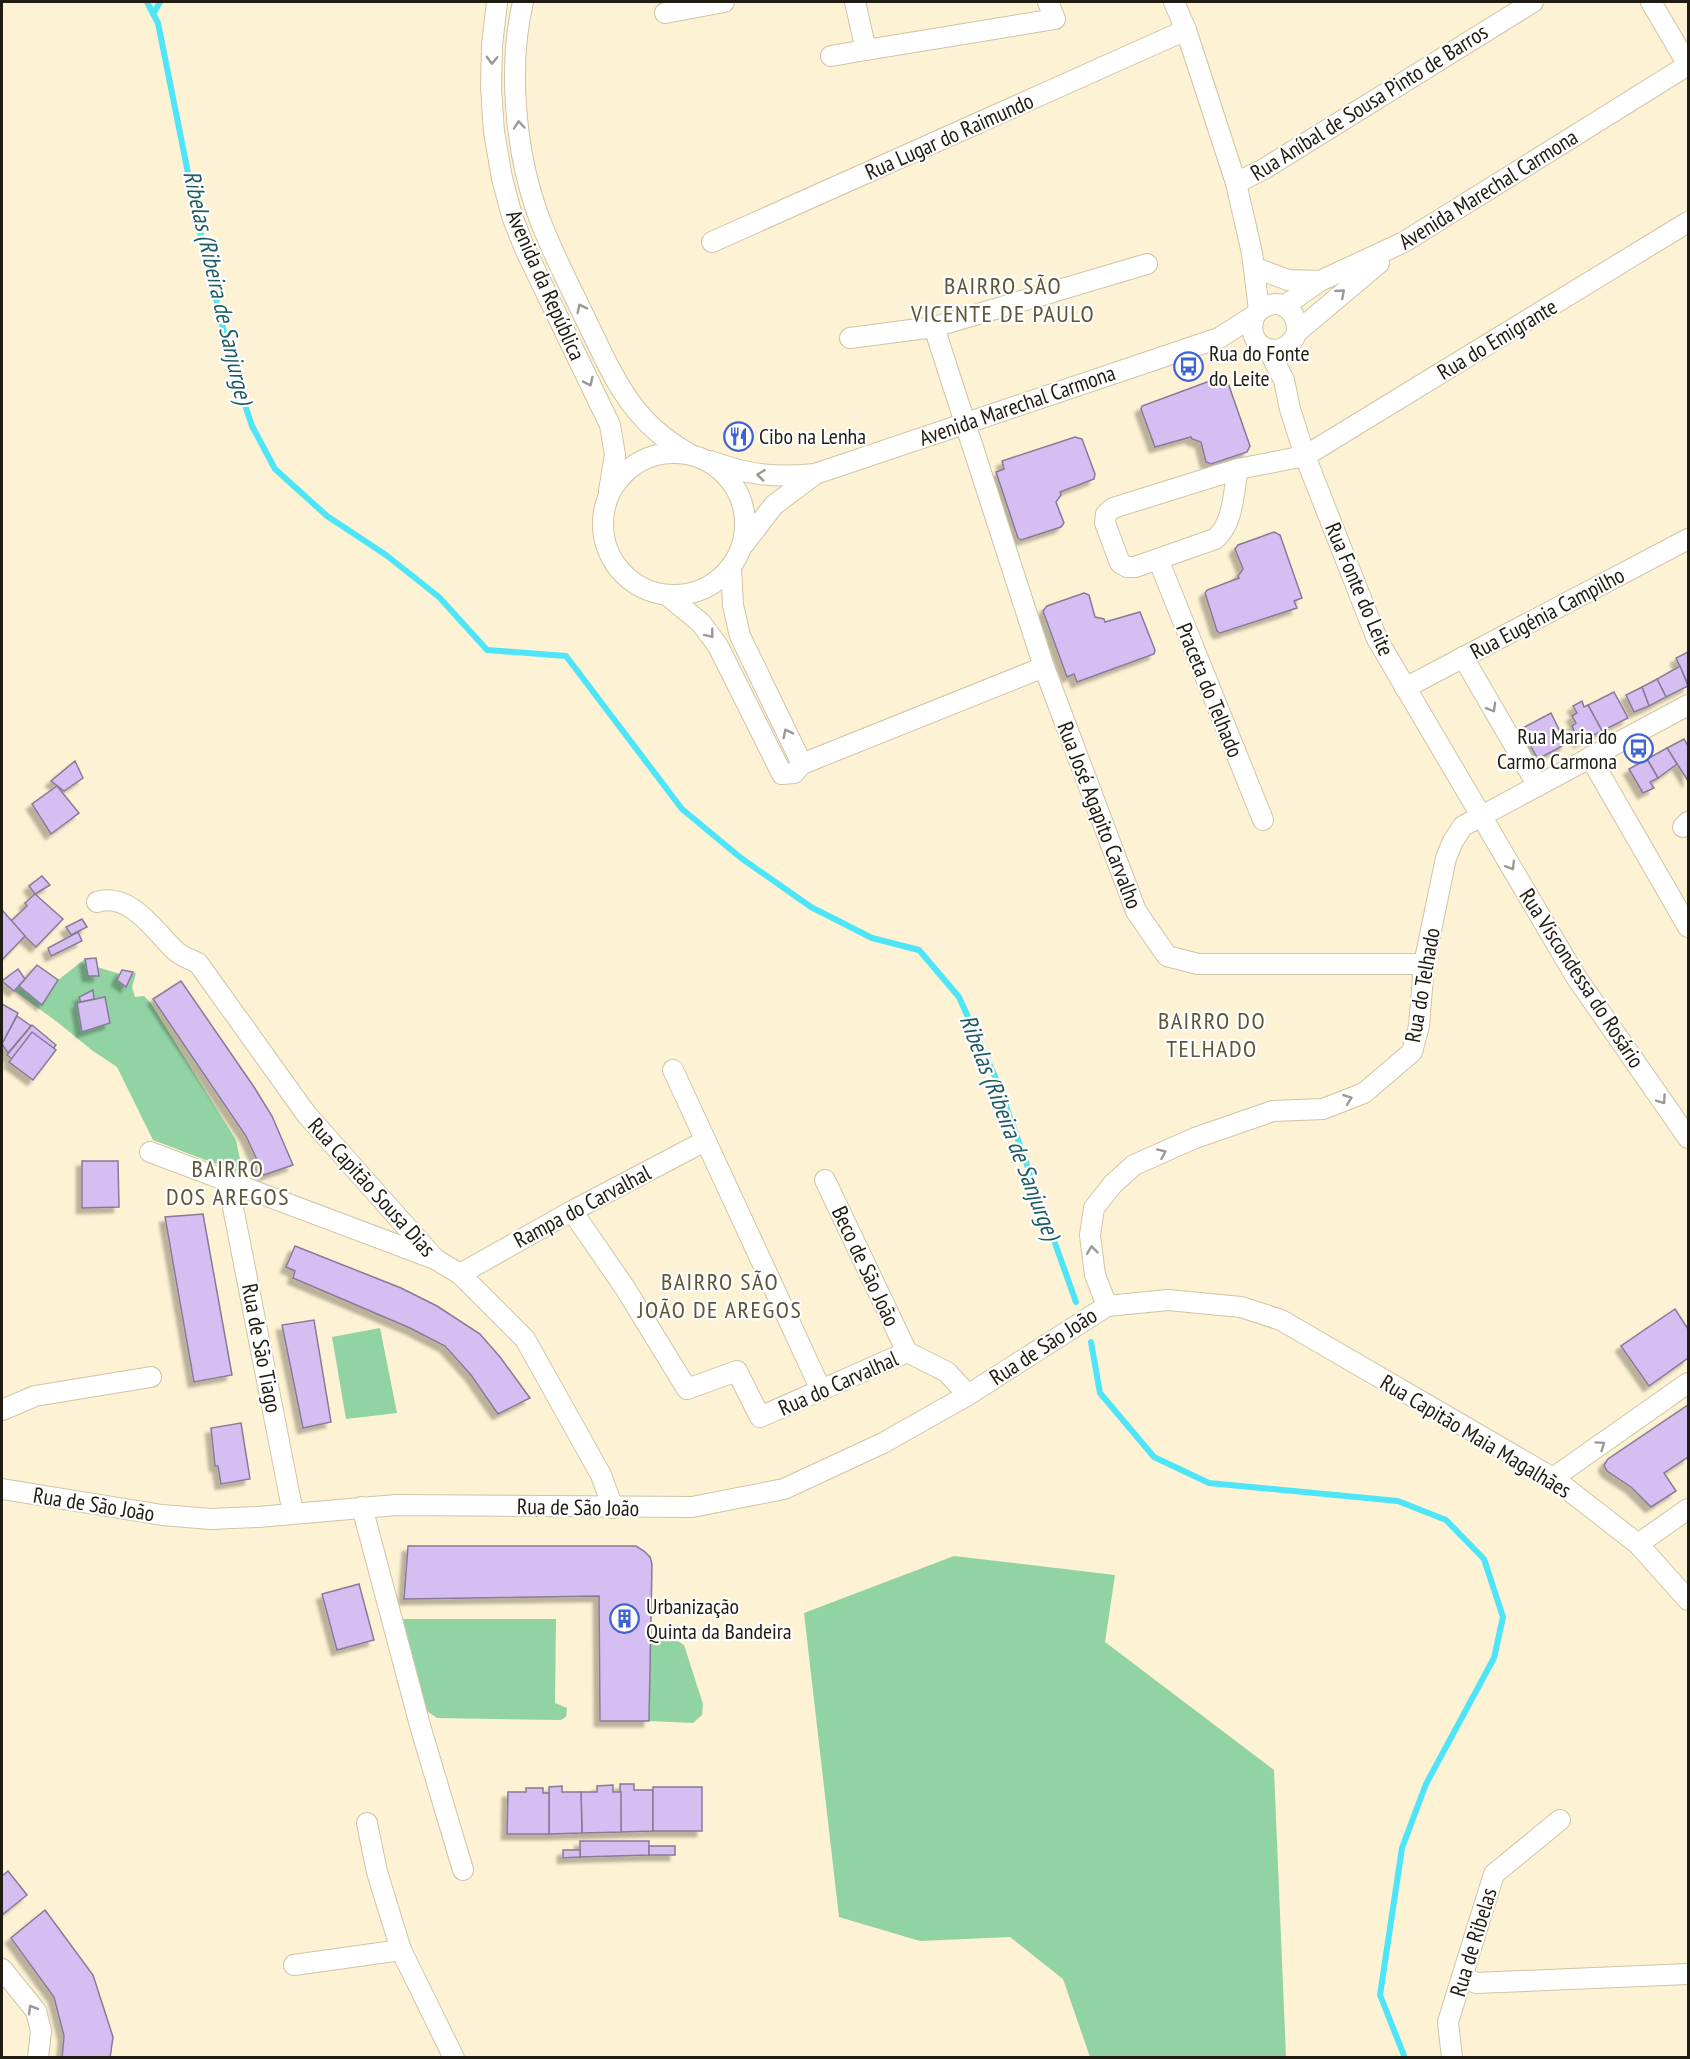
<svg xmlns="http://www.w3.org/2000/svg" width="1690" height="2059" font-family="'PT Sans Narrow',sans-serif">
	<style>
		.green { fill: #91d3a2 }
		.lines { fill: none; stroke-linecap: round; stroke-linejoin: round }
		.stream { stroke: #4de5f7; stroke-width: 6 }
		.building { fill: #d4bef2; stroke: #877b97; stroke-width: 1.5; filter: url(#shadow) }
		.minor-casing { stroke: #cfc4a6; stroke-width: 22 }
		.minor { stroke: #fff; stroke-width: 20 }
		.oneway { stroke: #9b9994 }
		.labels { text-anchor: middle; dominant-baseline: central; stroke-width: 4.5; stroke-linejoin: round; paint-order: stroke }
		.street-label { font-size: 22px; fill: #201c11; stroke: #fff }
		.poi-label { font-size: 22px; fill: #201c11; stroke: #fff; text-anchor: start }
		.neighbourhood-label { font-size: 24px; letter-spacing: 1.5px; fill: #5d5439; stroke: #fff }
		.water-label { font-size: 24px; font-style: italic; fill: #1e5b63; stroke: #fff }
	</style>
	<defs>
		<filter id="shadow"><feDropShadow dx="-5.5" dy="5.5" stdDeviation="1.5" flood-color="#0004"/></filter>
	</defs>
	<rect width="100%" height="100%" fill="#fdf2d3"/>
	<g class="green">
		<polygon points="85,959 97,967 120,974 122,970 136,973 132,987 135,997 144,996 150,1002 236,1140 241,1164 237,1172 153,1140 117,1067 93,1051 56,1021 2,982 18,969 25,979 37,965 58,980"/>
		<polygon points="380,1328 397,1413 346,1419 332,1337"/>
		<polygon points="954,1556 1115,1575 1105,1642 1274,1770 1286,2057 1090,2057 1063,1979 1010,1937 920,1941 839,1917 804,1613"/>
		<polygon points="403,1619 556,1619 555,1703 567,1708 566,1717 561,1720 437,1718 427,1711"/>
		<polygon points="651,1639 674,1639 684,1645 703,1704 702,1715 693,1723 649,1721"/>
	</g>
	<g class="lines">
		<g class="stream">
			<polyline points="147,2 158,23 198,223 232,366 252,426 275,469 327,516 386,555 439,597 487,650 566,656 682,809 741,858 811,907 872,938 919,950 959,997 997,1081 1076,1302"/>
			<polyline points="153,14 160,2"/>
			<polyline points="1091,1342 1100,1393 1154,1457 1209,1483 1398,1501 1446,1520 1484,1559 1503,1617 1494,1658 1426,1784 1402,1848 1380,1995 1405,2058"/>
		</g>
	</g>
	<g class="building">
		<polygon points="1218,378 1221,385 1228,383 1250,446 1247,452 1211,464 1206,462 1201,442 1192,439 1191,437 1155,447 1141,409 1142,406"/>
		<polygon points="1075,437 1082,439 1095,474 1094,479 1060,492 1061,495 1056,502 1064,523 1061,527 1021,540 1018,538 996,472 1004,469 1002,461"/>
		<polygon points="1274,532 1280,535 1302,598 1294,601 1297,608 1220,633 1217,631 1205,593 1207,590 1239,578 1238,576 1243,569 1235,549 1238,545"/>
		<polygon points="1084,593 1089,595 1095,617 1104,619 1105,622 1140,612 1155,650 1154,654 1077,682 1074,674 1067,677 1043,611 1047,606"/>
		<polygon points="1688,652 1688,684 1676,658"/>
		<polygon points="1680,666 1688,686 1666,697 1657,679"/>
		<polygon points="1657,679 1666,697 1649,706 1642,687"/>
		<polygon points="1642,687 1649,706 1634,712 1626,695"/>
		<polygon points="1614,692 1628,718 1602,731 1588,705"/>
		<polygon points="1582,701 1584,707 1588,705 1602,731 1579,742 1572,726 1576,723 1572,716 1577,713 1573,706"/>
		<polygon points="1551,713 1566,744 1538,759 1521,729"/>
		<polygon points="1684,739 1688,746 1688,781 1667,748"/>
		<polygon points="1667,748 1677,764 1658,778 1647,759"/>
		<polygon points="1647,759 1658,778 1650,782 1654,788 1643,793 1629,769"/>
		<polygon points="75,761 83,778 64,791 51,781"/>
		<polygon points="57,786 79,813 51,834 32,804"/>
		<polygon points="42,876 50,885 35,894 29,886"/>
		<polygon points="35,894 63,919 36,947 10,922 27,906 25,903"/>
		<polygon points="3,911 25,936 2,960 2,912"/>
		<polygon points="82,919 87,927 71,935 66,927"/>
		<polygon points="78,932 82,941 51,956 48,948"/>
		<polygon points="96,958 99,976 88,976 85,959"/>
		<polygon points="37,965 58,980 42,1005 19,986"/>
		<polygon points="18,969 25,979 14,991 2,981"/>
		<polygon points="122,970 133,972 126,987 117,980"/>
		<polygon points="181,981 254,1087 272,1116 293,1165 264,1175 246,1136 153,999"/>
		<polygon points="93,990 94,999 81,1002 79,997"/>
		<polygon points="105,997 110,1023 82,1032 77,1003"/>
		<polygon points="2,1004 18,1013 2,1044"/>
		<polygon points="17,1016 31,1026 8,1053 2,1044"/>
		<polygon points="32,1025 56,1045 33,1075 7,1055"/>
		<polygon points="32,1032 56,1050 33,1080 9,1062"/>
		<polygon points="82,1161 118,1161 119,1207 82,1208"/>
		<polygon points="203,1214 232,1375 194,1382 165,1217"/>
		<polygon points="295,1246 401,1288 437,1306 480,1334 500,1357 530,1398 498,1414 471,1375 445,1346 410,1328 293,1278 295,1271 286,1267"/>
		<polygon points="1675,1309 1688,1329 1688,1358 1649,1386 1621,1346"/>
		<polygon points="314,1320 331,1422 303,1428 282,1325"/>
		<polygon points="1688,1405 1688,1457 1664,1473 1676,1491 1651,1507 1631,1487 1607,1471 1604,1465 1608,1459"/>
		<polygon points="241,1423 250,1479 221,1484 218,1466 215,1466 211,1428"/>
		<polygon points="408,1546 636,1546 644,1551 650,1557 652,1564 649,1721 600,1721 599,1596 404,1599"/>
		<polygon points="359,1584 374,1640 337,1650 322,1594"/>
		<polygon points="620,1784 634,1784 634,1790 653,1790 653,1831 621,1832"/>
		<polygon points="613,1785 613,1792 621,1792 621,1832 582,1833 581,1792 597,1792 597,1786"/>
		<polygon points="562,1786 562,1792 581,1792 582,1833 549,1834 549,1787"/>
		<rect x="653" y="1787" width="49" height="44"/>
		<polygon points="526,1788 543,1788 543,1793 549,1793 549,1834 507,1834 508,1792 526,1792"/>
		<polygon points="580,1841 649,1841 649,1855 580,1857"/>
		<rect x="649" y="1846" width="26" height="9"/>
		<polygon points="563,1850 580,1850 580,1857 563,1858"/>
		<polygon points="8,1871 27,1895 2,1915 2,1876"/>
		<polygon points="45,1910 93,1975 113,2037 110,2058 62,2058 64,2036 54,1997 11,1938"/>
	</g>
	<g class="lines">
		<defs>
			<g id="minor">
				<polyline points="497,2 492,45 491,88 494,132 502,178 512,216 525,249 610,425 615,455 609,491"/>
				<path d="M 523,2 C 508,65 515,147 536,209 C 549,247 568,282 585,318 C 613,375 629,420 688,453"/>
				<polyline points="855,2 866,50 1055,19 1048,2"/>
				<polyline points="1174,2 1186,30 1236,183 1252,253 1259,310"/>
				<polyline points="1651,2 1688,65"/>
				<polyline points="665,13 724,2"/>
				<polyline points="831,56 866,50"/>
				<polyline points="1236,183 1264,169 1533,2"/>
				<polyline points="712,242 1186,30"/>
				<polyline points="1261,270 1288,280 1320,281"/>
				<polyline points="1284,306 1320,281 1404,242 1688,65"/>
				<path d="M 1255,315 C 1241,348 1285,365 1297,332 L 1379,263"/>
				<polyline points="934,327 1044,667 1136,911 1167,956 1198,964 1424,964"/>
				<polyline points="850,338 934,327 1147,264"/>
				<polyline points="1268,349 1284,380 1290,409 1305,456 1377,639 1576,977 1688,1138"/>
				<circle cx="674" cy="524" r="71"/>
				<path d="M 710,461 C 748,475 775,478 815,474 L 1219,338 C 1230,331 1241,324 1252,317 C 1257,314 1260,308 1267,306 C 1285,298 1298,315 1297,332"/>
				<path d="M 1238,469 C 1233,493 1234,523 1215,539 L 1135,567 L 1127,567 L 1120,563 L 1105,523 L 1106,514 L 1113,508 L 1238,469 L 1305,456 L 1688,222"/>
				<polyline points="744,544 774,505 814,475"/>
				<polyline points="1158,559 1263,820"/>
				<polyline points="667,595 701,623 718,646 782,774 794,773 802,764 740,636 733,605 731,568"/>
				<polyline points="1463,657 1538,786"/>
				<polyline points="1405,688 1688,539"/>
				<polyline points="1590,757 1688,927"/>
				<polyline points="802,764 1044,667"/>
				<polyline points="1683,827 1688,822"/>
				<path d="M 97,902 C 131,891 156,934 177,952 C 183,957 192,960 198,963 L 307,1115 L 435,1259 L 460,1274 L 525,1339 L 601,1475 L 613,1508"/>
				<polyline points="673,1070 821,1390"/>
				<polyline points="150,1152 432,1258"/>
				<polyline points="825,1180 907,1352"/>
				<polyline points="228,1182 293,1513"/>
				<polyline points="572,1211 625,1288 687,1389 737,1371 760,1417 907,1352 947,1372 968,1395"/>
				<polyline points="460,1274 572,1211 705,1141"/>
				<polyline points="1107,1306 1095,1275 1090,1235 1094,1208 1113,1184 1134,1165 1195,1138 1273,1111 1323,1109 1364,1093 1412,1052 1419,1026 1424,964 1446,858 1453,841 1463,826 1688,705"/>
				<polyline points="2,1410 35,1396 151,1377"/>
				<polyline points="1553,1478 1688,1383"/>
				<polyline points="2,1489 162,1515 211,1519 258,1517 396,1505 692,1507 784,1489 883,1443 968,1395 1107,1306 1168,1300 1241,1307 1281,1320 1553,1478 1638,1544 1688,1600"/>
				<polyline points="362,1507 421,1729 463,1870"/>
				<polyline points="1638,1544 1688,1509"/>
				<polyline points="367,1823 377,1872 401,1950 454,2058"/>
				<polyline points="294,1965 401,1950"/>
				<polyline points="2,1969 36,2011 41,2031 38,2058"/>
				<polyline points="1464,1972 1468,1979 1476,1983 1688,1974"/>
				<polyline points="1452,2058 1448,2022 1494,1874 1560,1820"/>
			</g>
		</defs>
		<use href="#minor" class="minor-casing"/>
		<use href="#minor" class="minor"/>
	</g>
	<defs><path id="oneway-chevron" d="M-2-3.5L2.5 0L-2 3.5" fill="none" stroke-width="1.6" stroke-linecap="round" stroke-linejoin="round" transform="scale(1.5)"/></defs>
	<g class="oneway">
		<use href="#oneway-chevron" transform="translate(492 60) rotate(92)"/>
		<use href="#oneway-chevron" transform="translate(519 125) rotate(-95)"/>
		<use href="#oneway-chevron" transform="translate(1341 293) rotate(-41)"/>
		<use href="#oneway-chevron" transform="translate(581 308) rotate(-116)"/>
		<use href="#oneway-chevron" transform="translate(589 382) rotate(64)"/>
		<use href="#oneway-chevron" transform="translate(761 475) rotate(-173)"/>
		<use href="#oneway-chevron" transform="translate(710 634) rotate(52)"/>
		<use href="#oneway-chevron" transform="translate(1492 708) rotate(60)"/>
		<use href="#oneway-chevron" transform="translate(787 733) rotate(-116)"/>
		<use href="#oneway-chevron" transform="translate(1511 866) rotate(59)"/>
		<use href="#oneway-chevron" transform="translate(1348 1099) rotate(-20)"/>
		<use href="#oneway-chevron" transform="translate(1662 1100) rotate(55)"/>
		<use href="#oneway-chevron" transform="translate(1162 1153) rotate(-24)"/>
		<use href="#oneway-chevron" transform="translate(1092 1250) rotate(-97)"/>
		<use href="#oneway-chevron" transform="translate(1601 1445) rotate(-35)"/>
		<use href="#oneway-chevron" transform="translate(32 2009) rotate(-121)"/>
	</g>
	<defs>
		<symbol id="bus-ring" viewBox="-11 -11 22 22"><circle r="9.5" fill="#fff" stroke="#3f62d4" stroke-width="1.5"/><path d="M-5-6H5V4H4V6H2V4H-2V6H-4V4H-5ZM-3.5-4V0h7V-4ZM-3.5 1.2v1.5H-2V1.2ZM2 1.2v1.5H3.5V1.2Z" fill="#3f62d4"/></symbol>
		<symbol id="restaurant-ring" viewBox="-11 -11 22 22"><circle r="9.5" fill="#fff" stroke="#3f62d4" stroke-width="1.5"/><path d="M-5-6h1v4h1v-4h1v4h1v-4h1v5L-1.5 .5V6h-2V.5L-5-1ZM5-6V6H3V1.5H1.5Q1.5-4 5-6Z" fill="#3f62d4"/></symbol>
		<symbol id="building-ring" viewBox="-11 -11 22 22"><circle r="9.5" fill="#fff" stroke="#3f62d4" stroke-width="1.5"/><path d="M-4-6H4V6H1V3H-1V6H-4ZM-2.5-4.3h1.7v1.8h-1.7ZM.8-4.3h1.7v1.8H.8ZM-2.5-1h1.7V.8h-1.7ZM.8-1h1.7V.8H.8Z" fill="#3f62d4"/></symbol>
	</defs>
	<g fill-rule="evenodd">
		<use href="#bus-ring" x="1172" y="350" width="33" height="33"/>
		<use href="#restaurant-ring" x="722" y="420" width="33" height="33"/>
		<use href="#bus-ring" x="1622" y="732" width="33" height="33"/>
		<use href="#building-ring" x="608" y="1602" width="33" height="33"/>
	</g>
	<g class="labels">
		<g class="street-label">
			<text transform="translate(1369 102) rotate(-32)">Rua Aníbal de Sousa Pinto de Barros</text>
			<text transform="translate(949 136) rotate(-24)">Rua Lugar do Raimundo</text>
			<text transform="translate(1488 189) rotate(-32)">Avenida Marechal Carmona</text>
			<text transform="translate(546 285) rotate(66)">Avenida da República</text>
			<text transform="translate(1497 339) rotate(-31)">Rua do Emigrante</text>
			<text transform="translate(1017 405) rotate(-19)">Avenida Marechal Carmona</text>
			<text transform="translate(1360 589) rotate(67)">Rua Fonte do Leite</text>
			<text transform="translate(1547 613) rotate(-28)">Rua Eugénia Campilho</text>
			<text transform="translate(1210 690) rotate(68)">Praceta do Telhado</text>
			<text transform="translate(1100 815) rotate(69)">Rua José Agapito Carvalho</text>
			<text transform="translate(1582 978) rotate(57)">Rua Viscondessa do Rosário</text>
			<text transform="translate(1422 985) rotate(-80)">Rua do Telhado</text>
			<text transform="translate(372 1187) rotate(48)">Rua Capitão Sousa Dias</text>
			<text transform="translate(582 1206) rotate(-28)">Rampa do Carvalhal</text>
			<text transform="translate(866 1266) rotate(65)">Beco de São João</text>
			<text transform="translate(1043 1346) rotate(-33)">Rua de São João</text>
			<text transform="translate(262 1348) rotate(79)">Rua de São Tiago</text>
			<text transform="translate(838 1383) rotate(-24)">Rua do Carvalhal</text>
			<text transform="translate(1476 1436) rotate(31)">Rua Capitão Maia Magalhães</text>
			<text transform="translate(94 1504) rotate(9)">Rua de São João</text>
			<text transform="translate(578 1507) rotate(1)">Rua de São João</text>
			<text transform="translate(1473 1942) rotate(-73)">Rua de Ribelas</text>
		</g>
		<g class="poi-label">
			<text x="1209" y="353">Rua do Fonte<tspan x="1209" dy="25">do Leite</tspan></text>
			<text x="759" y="436">Cibo na Lenha</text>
			<text x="1617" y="736" text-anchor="end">Rua Maria do<tspan x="1617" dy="25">Carmo Carmona</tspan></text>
			<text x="646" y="1606">Urbanização<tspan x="646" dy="25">Quinta da Bandeira</tspan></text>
		</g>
		<g class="neighbourhood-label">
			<text x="1003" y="285">BAIRRO SÃO<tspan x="1003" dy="28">VICENTE DE PAULO</tspan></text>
			<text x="1212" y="1020">BAIRRO DO<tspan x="1212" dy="28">TELHADO</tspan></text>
			<text x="228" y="1168">BAIRRO<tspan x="228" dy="28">DOS AREGOS</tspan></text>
			<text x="720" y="1281">BAIRRO SÃO<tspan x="720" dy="28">JOÃO DE AREGOS</tspan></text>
		</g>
		<g class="water-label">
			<text transform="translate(218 287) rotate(77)">Ribelas (Ribeira de Sanjurge)</text>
			<text transform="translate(1010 1127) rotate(69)">Ribelas (Ribeira de Sanjurge)</text>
		</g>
	</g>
	<rect width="1690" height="2059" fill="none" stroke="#201c11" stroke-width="6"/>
</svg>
